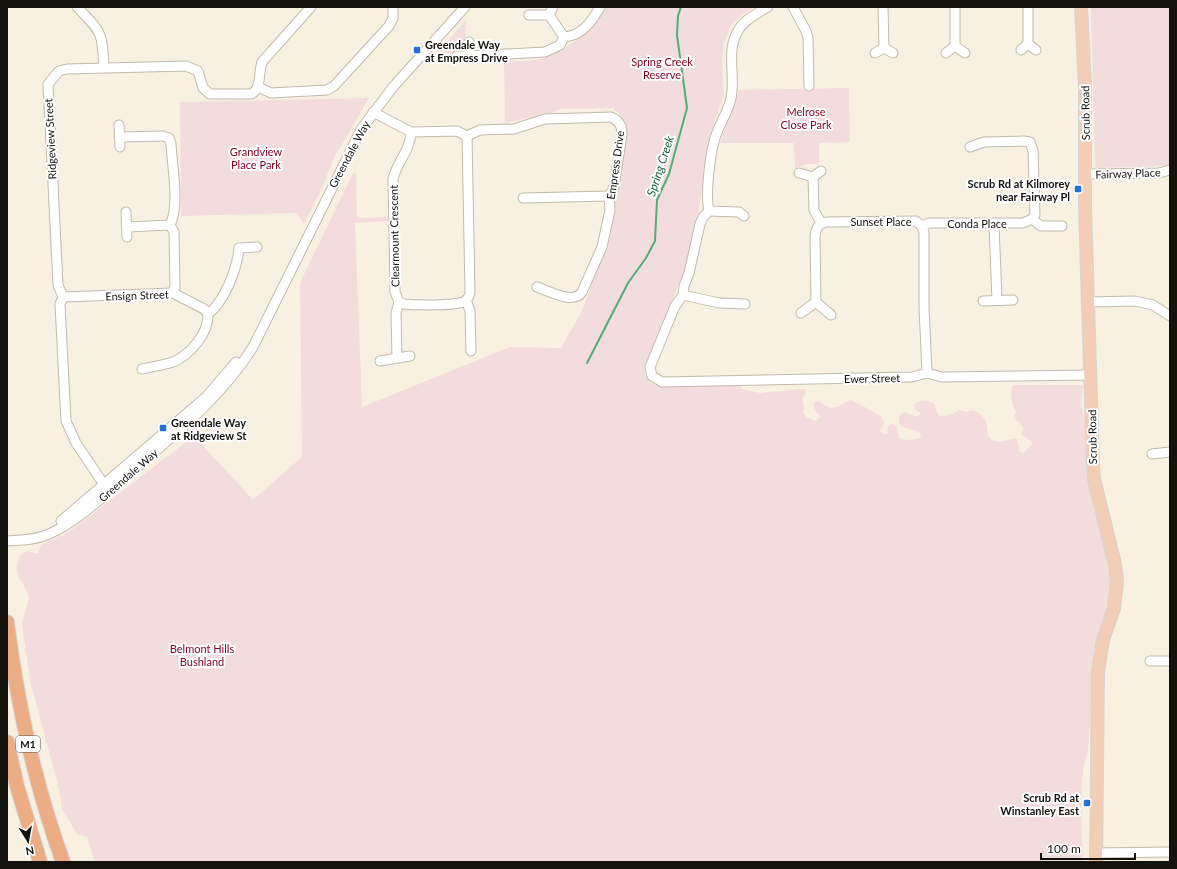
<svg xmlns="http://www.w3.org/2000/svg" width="1177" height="869" font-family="Lato,sans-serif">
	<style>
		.green { fill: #f2dcdc }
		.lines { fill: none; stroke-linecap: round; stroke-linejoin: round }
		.stream { stroke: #52ae77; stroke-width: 2 }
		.minor-casing { stroke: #c2bbac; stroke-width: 11 }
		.major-casing { stroke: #d5d4d3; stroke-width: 14 }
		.highway-casing { stroke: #d5d4d3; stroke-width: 16 }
		.minor { stroke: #fff; stroke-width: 9 }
		.major { stroke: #f4cdb6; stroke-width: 12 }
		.highway { stroke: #ecac86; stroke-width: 14 }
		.poi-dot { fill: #256fda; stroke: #fff; stroke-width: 1.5 }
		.labels { text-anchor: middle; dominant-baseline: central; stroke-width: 4; stroke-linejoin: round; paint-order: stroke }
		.shield { fill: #fff; stroke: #5a5956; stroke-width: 1 }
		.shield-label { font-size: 10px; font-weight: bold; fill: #14120d }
		.poi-label { font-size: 11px; font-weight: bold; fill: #14120d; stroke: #fff; text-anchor: start }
		.park-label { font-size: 11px; fill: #820725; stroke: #fff }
		.street-label { font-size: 11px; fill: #14120d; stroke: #fff }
		.water-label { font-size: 12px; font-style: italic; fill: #1a5d38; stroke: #fff }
	</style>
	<rect width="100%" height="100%" fill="#f8f1e1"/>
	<g class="green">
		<path d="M 605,7 L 754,7 L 741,15 L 730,27 L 724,43 L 722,58 L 724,95 L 711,132 L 699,208 L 685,269 L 644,368 C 645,380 650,385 662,387 L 740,385 L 741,389 L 760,393 L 805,389 L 806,393 C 802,398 801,402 805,408 L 803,411 L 806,417 L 816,421 L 821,417 C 817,412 812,410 814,402 L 819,401 C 833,412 836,408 850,400 C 862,404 870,411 881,416 L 884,422 L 880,431 L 884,434 L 889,433 L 887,429 L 890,424 L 896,425 L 900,439 C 908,440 914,441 921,437 L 920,432 L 902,427 L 899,423 L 899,416 L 905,412 L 917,417 L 921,413 L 915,410 L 914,405 C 921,399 926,399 934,404 L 938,415 C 946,418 952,414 959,410 L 967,412 L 973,410 C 979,413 984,416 986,423 C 989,431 985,438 995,441 C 1003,443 1010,438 1017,439 L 1020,452 L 1024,453 L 1033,443 L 1021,434 L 1023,429 L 1021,424 L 1017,422 L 1015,417 L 1016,411 C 1011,405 1010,392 1013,385 L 1083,385 L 1081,403 L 1111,565 L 1108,612 L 1093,684 L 1088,751 C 1078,772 1082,836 1083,862 L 95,862 L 87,837 L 77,834 L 62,809 L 59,789 L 30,680 L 22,625 L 29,597 L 25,587 L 19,578 L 17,566 L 20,555 L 28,551 L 38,554 L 41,545 L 69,532 L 194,436 L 253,500 L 302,457 L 300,283 L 353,173 L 354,175 L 356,171 L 357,216 L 360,218 L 390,217 L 390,221 L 355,223 L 362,407 L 510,347 L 561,348 L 582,311 L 608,240 L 627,134 L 619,113 L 613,108 L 559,109 L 551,113 L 505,123 L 504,61 C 514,61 525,62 535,60 C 564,55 590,31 605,7 Z"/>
		<polygon points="1091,7 1170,7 1170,164 1165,166 1095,168"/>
		<polygon points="466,20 465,51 437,54"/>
		<polygon points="849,88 850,142 819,143 819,164 807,164 795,168 794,143 720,143 739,90"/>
		<polygon points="369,98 334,158 321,190 304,224 296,213 181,216 180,102"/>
	</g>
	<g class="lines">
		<polyline class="stream" points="587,363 628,283 646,258 655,241 657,200 669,174 687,108 677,35 678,16 681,7"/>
		<defs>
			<g id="minor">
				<path d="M 77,7 C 102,33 102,31 104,67"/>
				<path d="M 768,7 C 758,13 745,19 739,29 C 725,51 736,75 731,98 C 728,112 719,125 715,138 C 710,155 705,195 709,211 L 703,217 L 700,224 L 689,273 L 684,286 L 683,295 L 675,306 L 650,367 L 652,376 L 662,382 L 912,377 L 927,373 L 942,377 L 1091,375"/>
				<polyline points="793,7 806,31 808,38 809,86"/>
				<polyline points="883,7 884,48"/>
				<polyline points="1028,7 1028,44"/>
				<polyline points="529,15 549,15 553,7"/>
				<polyline points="549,15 564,37"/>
				<polyline points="955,46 955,7"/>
				<polyline points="1021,50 1028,44 1036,50"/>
				<polyline points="875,53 884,48 893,53"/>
				<polyline points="946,53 955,46 965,53"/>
				<polyline points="457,56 469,56 469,42"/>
				<path d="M 469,56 L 545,52 L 560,45 L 564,37 C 582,36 592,21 600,7"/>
				<polyline points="258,87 271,93 327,90 334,86 389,26 393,18 393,7"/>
				<path d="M 373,112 L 411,132 L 457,131 L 467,136 L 480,130 L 514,129 L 545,119 L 611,117 C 619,121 622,125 622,134 L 614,187 L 609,196 L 610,210 L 602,247 L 582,292 C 574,305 549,291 537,287"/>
				<polyline points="119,125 120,147"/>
				<path d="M 411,132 C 410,152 397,161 393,179 L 395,292 L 399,302 L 404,304 C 416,305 452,306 463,302 C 467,301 469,297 470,293 L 467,136"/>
				<path d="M 119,137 L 163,136 L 169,138 L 171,144 C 172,166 180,206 170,225 L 174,232 L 175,287 L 173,293"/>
				<polyline points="799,173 813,177 821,171"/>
				<polyline points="1086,174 1159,173 1170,170"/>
				<polyline points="813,177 814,210 821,223"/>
				<polyline points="523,198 609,196"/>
				<polyline points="709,211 739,212 744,216"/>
				<polyline points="126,212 127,237"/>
				<polyline points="1032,219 1041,226 1062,226"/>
				<polyline points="994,224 997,300"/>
				<polyline points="922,226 929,223 1023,223 1032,219 1035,215 1033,151 1030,142 1024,141 984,142 970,147"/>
				<polyline points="127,227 170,225"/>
				<polyline points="683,295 719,303 745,304"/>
				<path d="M 63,297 L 173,293 L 204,309 L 208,314 C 209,333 190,355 173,362 C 163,365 152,367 142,369"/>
				<polyline points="466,300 470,311 471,351"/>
				<polyline points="983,301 1013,300"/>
				<path d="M 816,302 L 815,236 C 816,228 818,224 826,222 L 916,221 L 922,226 L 924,233 L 924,307 L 927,373"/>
				<polyline points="1089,302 1135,301 1153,305 1170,316"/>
				<polyline points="801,313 816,302 831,315"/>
				<path d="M 208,314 C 225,301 237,269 239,248 L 257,247"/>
				<polyline points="397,357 396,313 399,302"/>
				<polyline points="380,361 410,356"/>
				<polyline points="1152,454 1170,452"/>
				<path d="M 109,492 L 76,443 L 66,421 L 60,304 L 63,297 L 58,285 L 48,84 L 59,71 L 67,69 L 186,66 L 198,71 L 203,88 L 210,94 L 251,94 C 262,89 258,73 262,62 L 311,7"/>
				<polyline points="61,521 206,397 236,362"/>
				<path d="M 7,541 C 21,540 36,540 49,534 C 78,521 105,495 129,474 C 174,435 221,398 253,347 L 362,128 L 393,87 L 465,7"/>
				<polyline points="1150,661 1170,661"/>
				<polyline points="1096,853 1170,852"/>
			</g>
			<polyline id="major" points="1081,7 1085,86 1085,207 1093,464 1094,479 1115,564 1117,581 1114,608 1103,640 1098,672 1096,862"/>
			<g id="highway">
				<path d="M 7,622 C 17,704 35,784 63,862"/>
				<polyline points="7,742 17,786 40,862"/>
			</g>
		</defs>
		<use href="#minor" class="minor-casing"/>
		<use href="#major" class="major-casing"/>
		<use href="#highway" class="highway-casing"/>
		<use href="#minor" class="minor"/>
		<use href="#major" class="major"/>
		<use href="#highway" class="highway"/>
	</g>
	<g class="poi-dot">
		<rect x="413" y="46" width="8" height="8" rx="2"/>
		<rect x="1074" y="185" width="8" height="8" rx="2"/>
		<rect x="159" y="424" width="8" height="8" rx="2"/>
		<rect x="1083" y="799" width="8" height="8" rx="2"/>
	</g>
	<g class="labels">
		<rect class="shield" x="16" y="736" width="24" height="16" rx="3"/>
		<g class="shield-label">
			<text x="28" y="744">M1</text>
		</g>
		<g class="poi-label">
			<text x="425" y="44">Greendale Way<tspan x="425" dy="13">at Empress Drive</tspan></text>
			<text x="1070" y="183" text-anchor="end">Scrub Rd at Kilmorey<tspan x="1070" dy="13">near Fairway Pl</tspan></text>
			<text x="171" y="422">Greendale Way<tspan x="171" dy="13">at Ridgeview St</tspan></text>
			<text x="1079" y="797" text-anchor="end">Scrub Rd at<tspan x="1079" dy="13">Winstanley East</tspan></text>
		</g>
		<g class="park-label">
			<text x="662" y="61">Spring Creek<tspan x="662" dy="13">Reserve</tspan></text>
			<text x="806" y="111">Melrose<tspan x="806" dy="13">Close Park</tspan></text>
			<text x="256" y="151">Grandview<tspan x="256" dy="13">Place Park</tspan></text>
			<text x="202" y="648">Belmont Hills<tspan x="202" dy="13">Bushland</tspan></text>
		</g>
		<g class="street-label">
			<text transform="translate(1085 113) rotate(-91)">Scrub Road</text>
			<text transform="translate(50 139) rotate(-93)">Ridgeview Street</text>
			<text transform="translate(349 154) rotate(-62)">Greendale Way</text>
			<text transform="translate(615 165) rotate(-82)">Empress Drive</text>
			<text transform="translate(1128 173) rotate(-2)">Fairway Place</text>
			<text x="881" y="221">Sunset Place</text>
			<text x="977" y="223">Conda Place</text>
			<text transform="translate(394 236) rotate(-91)">Clearmount Crescent</text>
			<text transform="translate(137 295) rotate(-2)">Ensign Street</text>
			<text transform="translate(872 378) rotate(-1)">Ewer Street</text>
			<text transform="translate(1092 437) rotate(-91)">Scrub Road</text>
			<text transform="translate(128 475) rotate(-41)">Greendale Way</text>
		</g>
		<g class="water-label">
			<text transform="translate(660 166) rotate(-72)">Spring Creek</text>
		</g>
	</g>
	<rect width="1177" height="869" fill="none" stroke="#14120d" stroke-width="16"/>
	<g transform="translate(28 841) rotate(169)" stroke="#ffffff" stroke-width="3" paint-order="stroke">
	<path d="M0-3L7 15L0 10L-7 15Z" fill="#14120d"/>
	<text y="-6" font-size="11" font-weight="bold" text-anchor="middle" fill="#14120d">N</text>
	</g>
	<path d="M1041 853v6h94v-6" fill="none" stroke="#14120d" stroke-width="2"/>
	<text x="1047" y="853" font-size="12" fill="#14120d" stroke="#ffffff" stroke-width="3" paint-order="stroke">100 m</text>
</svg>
